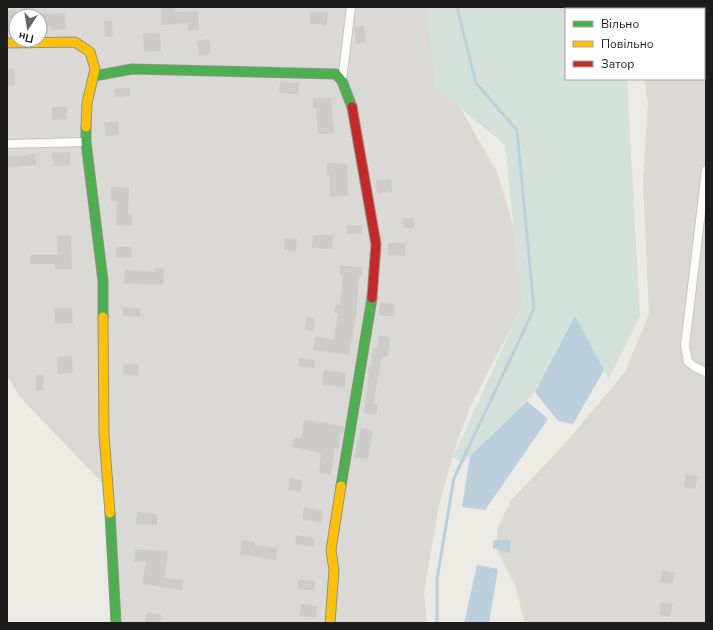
<svg xmlns="http://www.w3.org/2000/svg" width="713" height="630" font-family="'Nunito Sans',sans-serif">
	<style>
		.residential { fill: #dad9d6; fill-rule: evenodd }
		.wetland { fill: #d4e1db }
		.water { fill: #bbd0dc }
		.lines { fill: none; stroke-linecap: round; stroke-linejoin: round }
		.stream { stroke: #bbd0dc; stroke-width: 3 }
		.building { fill: #cdccc8 }
		.street-casing { stroke: #c3c3c1; stroke-width: 10 }
		.fast-casing { stroke: #8f937f; stroke-width: 11 }
		.slow-casing { stroke: #8f937f; stroke-width: 11 }
		.jam-casing { stroke: #8f937f; stroke-width: 11 }
		.street { stroke: #fcfcfb; stroke-width: 8 }
		.fast { stroke: #4caf50; stroke-width: 9 }
		.slow { stroke: #ffc107; stroke-width: 9 }
		.jam { stroke: #c62828; stroke-width: 9 }
	</style>
	<rect width="100%" height="100%" fill="#ebeae5"/>
	<g class="residential">
		<path d="M 7,7 L 439,7 L 461,109 L 497,172 L 518,242 L 522,307 L 471,405 L 458,439 L 439,505 L 424,592 L 427,623 L 116,623 L 109,490 L 19,396 L 7,375 ZM 16,16 L 40,16 L 40,40 L 16,40 Z"/>
		<polygon points="624,7 706,7 706,623 525,623 515,585 497,551 497,530 511,500 562,447 625,372 649,314 643,180 648,103 644,79 704,79 704,9 625,9"/>
	</g>
	<polygon class="wetland" points="428,7 604,7 606,9 566,9 566,79 627,79 640,316 609,379 575,317 535,392 463,463 453,457 522,306 505,145 435,87"/>
	<g class="water">
		<polygon points="575,316 604,370 573,424 558,421 535,392"/>
		<polygon points="527,401 548,419 485,510 462,507 470,456"/>
		<polygon points="494,540 510,540 511,553 492,548"/>
		<polygon points="477,565 498,569 489,623 464,623"/>
	</g>
	<g class="lines">
		<polyline class="stream" points="437,623 437,579 454,478 534,309 517,130 476,83 457,7"/>
	</g>
	<g class="building">
		<polygon points="175,7 175,12 198,11 199,30 188,31 188,23 162,25 161,8"/>
		<polygon points="16,10 16,30 7,30 7,11"/>
		<polygon points="310,12 328,12 327,25 310,24"/>
		<polygon points="65,13 66,29 51,30 51,27 40,27 40,14"/>
		<polygon points="104,21 112,21 113,37 105,37"/>
		<polygon points="364,26 366,42 356,44 354,27"/>
		<polygon points="160,33 161,51 144,52 143,34"/>
		<polygon points="209,39 211,54 199,56 197,41"/>
		<polygon points="14,68 15,85 7,86 7,69"/>
		<polygon points="280,82 299,83 298,94 279,93"/>
		<polygon points="130,88 130,96 115,97 114,89"/>
		<polygon points="313,98 331,98 334,133 318,134 316,108 313,108"/>
		<polygon points="52,107 67,107 67,119 52,120"/>
		<polygon points="118,121 119,135 106,136 104,123"/>
		<polygon points="70,152 70,165 53,166 52,153"/>
		<polygon points="35,154 36,165 7,167 7,157"/>
		<polygon points="327,163 347,164 348,196 330,197 330,175 327,175"/>
		<polygon points="391,179 392,192 377,193 376,181"/>
		<polygon points="111,187 129,188 128,214 132,214 132,226 116,225 117,201 111,201"/>
		<polygon points="403,218 414,218 414,228 404,228"/>
		<rect x="347" y="225" width="15" height="9"/>
		<polygon points="71,235 72,269 55,269 55,264 30,264 30,255 58,255 57,236"/>
		<polygon points="313,235 333,235 332,249 312,248"/>
		<polygon points="285,238 297,239 296,251 284,250"/>
		<polygon points="388,243 405,243 405,256 388,255"/>
		<polygon points="116,247 132,247 131,258 116,258"/>
		<polygon points="340,266 362,267 362,276 359,276 356,316 349,355 313,350 316,336 334,340 338,314 334,313 336,304 340,305 343,275 340,275"/>
		<polygon points="155,268 164,268 163,285 124,283 125,269 154,272"/>
		<polygon points="380,302 395,304 393,317 379,315"/>
		<polygon points="124,307 140,308 140,317 123,316"/>
		<polygon points="54,308 72,308 73,323 55,324"/>
		<polygon points="307,317 315,319 313,331 305,330"/>
		<polygon points="379,335 390,337 388,357 382,357 376,388 374,404 378,405 376,415 364,413 369,374 367,373 369,366 371,366 373,347 377,348"/>
		<polygon points="72,356 73,373 58,374 57,357"/>
		<polygon points="299,358 315,360 314,368 298,366"/>
		<polygon points="124,364 139,365 138,376 123,374"/>
		<polygon points="324,370 346,373 345,387 322,385"/>
		<polygon points="36,375 44,375 43,390 36,390"/>
		<polygon points="304,420 344,426 343,434 340,434 339,448 335,448 331,475 319,473 321,453 292,447 294,438 301,439"/>
		<polygon points="361,428 373,431 368,459 354,457"/>
		<polygon points="686,474 698,476 695,489 684,487"/>
		<polygon points="290,478 302,480 301,492 288,490"/>
		<polygon points="304,507 323,511 321,523 302,519"/>
		<polygon points="137,512 157,514 157,525 136,524"/>
		<polygon points="296,535 315,538 314,547 295,544"/>
		<polygon points="242,540 255,542 255,545 277,548 276,560 240,554"/>
		<polygon points="135,549 168,551 164,578 183,580 182,590 142,584 146,562 134,562"/>
		<polygon points="662,570 675,573 672,584 660,582"/>
		<polygon points="298,580 315,581 314,590 298,589"/>
		<polygon points="661,602 673,604 670,617 659,615"/>
		<polygon points="301,604 317,606 316,618 300,616"/>
		<polygon points="147,612 162,615 160,623 145,623"/>
	</g>
	<g class="lines">
		<defs>
			<g id="street">
				<polyline points="342,81 351,7"/>
				<polyline points="7,144 86,142"/>
				<polyline points="706,170 685,346 688,362 695,367 706,372"/>
			</g>
			<g id="fast">
				<polyline points="94,76 132,69 336,74 342,81 352,107"/>
				<polyline points="86,127 86,142 103,281 103,317"/>
				<polyline points="341,486 372,298"/>
				<polyline points="110,513 116,623"/>
			</g>
			<g id="slow">
				<polyline points="7,43 75,42 90,52 95,69 87,103 86,127"/>
				<polyline points="103,317 104,434 110,513"/>
				<polyline points="330,623 334,570 331,550 341,486"/>
			</g>
			<polyline id="jam" points="352,107 376,244 372,298"/>
		</defs>
		<use href="#street" class="street-casing"/>
		<use href="#fast" class="fast-casing"/>
		<use href="#slow" class="slow-casing"/>
		<use href="#jam" class="jam-casing"/>
		<use href="#street" class="street"/>
		<use href="#fast" class="fast"/>
		<use href="#slow" class="slow"/>
		<use href="#jam" class="jam"/>
	</g>
	<rect width="713" height="630" fill="none" stroke="#1c1c1c" stroke-width="16"/>
	<rect x="565" y="8" width="140" height="72" fill="#ffffff" stroke="#a4a4a4"/>
	<rect x="573" y="21" width="20" height="6" fill="#4caf50" stroke="#a4a4a4"/>
	<text x="601" y="28" font-size="12" fill="#1c1c1c">Вільно</text>
	<rect x="573" y="41" width="20" height="6" fill="#ffc107" stroke="#a4a4a4"/>
	<text x="601" y="48" font-size="12" fill="#1c1c1c">Повільно</text>
	<rect x="573" y="61" width="20" height="6" fill="#c62828" stroke="#a4a4a4"/>
	<text x="601" y="68" font-size="12" fill="#1c1c1c">Затор</text>
	<g transform="translate(28 28) rotate(192)"><circle r="19" fill="#ffffff" stroke="#a4a4a4"/>
	<path d="M0-3L7 15L0 10L-7 15Z" fill="#646462"/>
	<text y="-6" font-size="11" font-weight="bold" text-anchor="middle" fill="#1c1c1c">Пн</text>
	</g>
</svg>
